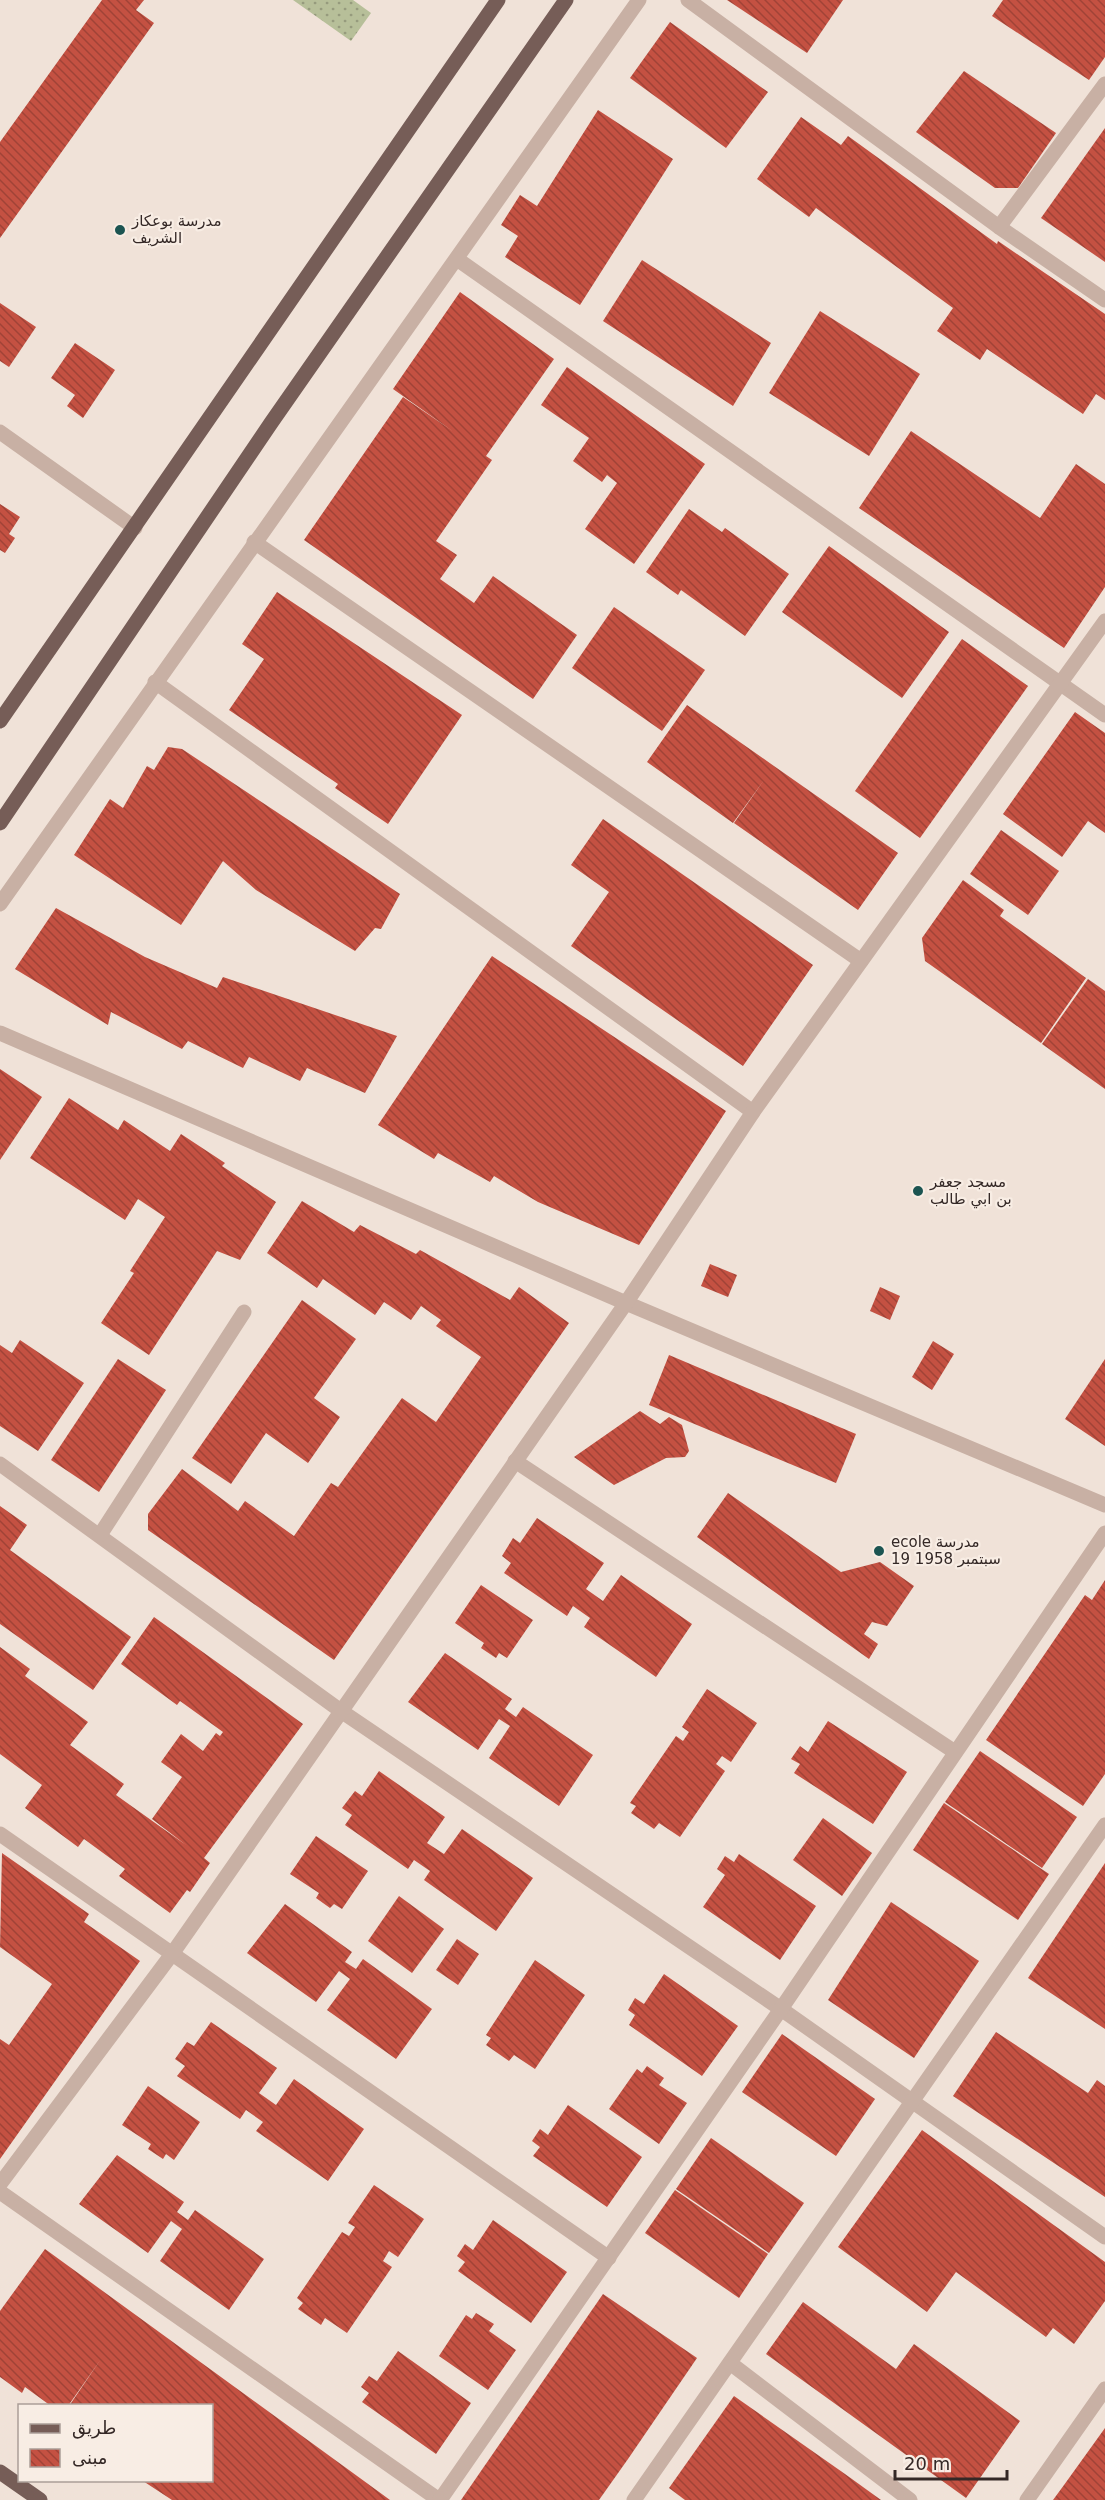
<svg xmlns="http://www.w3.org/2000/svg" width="1105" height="2500" font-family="'DejaVu Sans','Noto Sans Arabic',sans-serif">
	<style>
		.grass { fill: url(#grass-dots) }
		.building { fill: url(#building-back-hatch) }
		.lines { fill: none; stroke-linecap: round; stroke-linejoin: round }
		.minor { stroke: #c8b0a4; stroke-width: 15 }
		.major { stroke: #765d57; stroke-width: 15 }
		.poi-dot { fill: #1c5451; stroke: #f8ede4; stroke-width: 2 }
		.labels { text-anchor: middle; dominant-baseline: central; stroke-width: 4.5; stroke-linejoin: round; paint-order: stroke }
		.poi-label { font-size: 15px; fill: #342826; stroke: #f8ede4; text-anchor: start }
	</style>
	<defs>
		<pattern id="grass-dots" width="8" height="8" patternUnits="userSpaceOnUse" patternTransform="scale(1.5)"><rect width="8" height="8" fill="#b7bf99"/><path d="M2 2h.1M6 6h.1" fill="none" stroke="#969b7d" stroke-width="1.8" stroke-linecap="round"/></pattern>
		<pattern id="building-back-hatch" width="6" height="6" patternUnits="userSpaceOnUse" patternTransform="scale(1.5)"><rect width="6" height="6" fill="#c45142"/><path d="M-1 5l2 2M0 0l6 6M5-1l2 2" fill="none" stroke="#a04337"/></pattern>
	</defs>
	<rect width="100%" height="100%" fill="#f0e2d8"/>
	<polygon class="grass" points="293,0 353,0 371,13 351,41"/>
	<g class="building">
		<polygon points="102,0 144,0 136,10 154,23 0,238 0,142"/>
		<polygon points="727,0 843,0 807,53"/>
		<polygon points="1003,0 1105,0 1105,57 1089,80 992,16"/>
		<polygon points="670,22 768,92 726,148 630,78"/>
		<polygon points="964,71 1056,133 1018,188 995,188 916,132"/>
		<polygon points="598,110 673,159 580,305 505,257 518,236 501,225 520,195 537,206"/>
		<polygon points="801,117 841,145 848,136 997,244 998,241 1105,314 1105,400 1096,394 1083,414 987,349 980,360 937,331 953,308 816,208 809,217 757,179"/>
		<polygon points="1105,128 1105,262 1041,218"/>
		<polygon points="642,260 771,343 733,406 603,321"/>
		<polygon points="460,292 554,359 486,456 492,460 436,541 457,555 440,579 474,603 493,576 577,635 533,699 304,540 403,397 454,432 393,389"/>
		<polygon points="0,303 36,327 9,367 0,361"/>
		<polygon points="820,311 920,374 869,456 769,393"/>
		<polygon points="75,343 115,370 83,418 67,406 75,395 51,378"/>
		<polygon points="567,367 705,464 634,564 585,529 617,483 607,475 602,482 573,461 589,438 541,405"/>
		<polygon points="911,431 1040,518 1076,464 1105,484 1105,587 1064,648 859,508"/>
		<polygon points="0,504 20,517 9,534 15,538 5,553 0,550"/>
		<polygon points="689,509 722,532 725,528 789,574 745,636 681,590 678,595 646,572"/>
		<polygon points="829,546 949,632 902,698 782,612"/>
		<polygon points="277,592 462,715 388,824 335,788 338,784 229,710 264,659 242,644"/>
		<polygon points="614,607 705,670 662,731 572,668"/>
		<polygon points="962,639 1028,686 920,838 855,791"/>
		<polygon points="687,705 898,853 858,910 734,823 764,780 733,823 647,762"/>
		<polygon points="1075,712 1105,733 1105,833 1088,821 1062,857 1003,814"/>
		<polygon points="168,747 182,749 400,894 381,929 375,928 355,951 256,890 223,861 181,925 74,855 110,799 123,808 147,766 154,770"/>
		<polygon points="603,819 813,965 743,1066 571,946 609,892 571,865"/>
		<polygon points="1001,830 1059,871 1028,915 970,874"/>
		<polygon points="963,880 1004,910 1000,916 1086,978 1041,1043 925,961 922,938"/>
		<polygon points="56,908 145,957 217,988 223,977 397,1036 365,1093 307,1068 300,1081 249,1057 243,1068 188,1041 182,1049 111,1012 108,1025 15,969"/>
		<polygon points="492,956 726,1111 639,1245 538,1202 494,1176 490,1182 438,1153 434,1159 378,1125"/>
		<polygon points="1088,979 1105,991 1105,1089 1042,1044"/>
		<polygon points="0,1069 42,1097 0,1160"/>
		<polygon points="69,1098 118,1130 124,1120 170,1151 181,1134 225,1163 222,1166 276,1202 240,1260 217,1251 149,1355 101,1323 134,1273 130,1271 165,1217 138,1199 125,1220 30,1158"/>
		<polygon points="302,1201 354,1232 360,1225 416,1254 420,1250 510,1300 519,1287 569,1323 334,1660 148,1530 148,1514 182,1469 238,1511 245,1501 294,1536 331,1483 338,1487 402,1398 436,1422 481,1357 436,1326 441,1320 421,1306 411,1320 384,1302 375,1315 323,1279 317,1288 267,1253"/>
		<polygon points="710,1264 737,1275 728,1297 701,1286"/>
		<polygon points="880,1287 900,1296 890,1320 870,1311"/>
		<polygon points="302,1300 356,1339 314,1398 340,1417 308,1463 266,1433 231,1484 192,1458"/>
		<polygon points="20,1340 84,1383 38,1451 0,1426 0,1345 12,1353"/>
		<polygon points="933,1341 954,1354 932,1390 912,1377"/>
		<polygon points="669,1355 856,1434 836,1483 649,1405"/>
		<polygon points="118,1359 166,1390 99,1492 51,1460"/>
		<polygon points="1105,1359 1105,1446 1065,1419"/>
		<polygon points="640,1411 660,1424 669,1417 682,1425 689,1451 685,1457 666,1458 614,1485 574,1457"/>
		<polygon points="728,1493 841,1572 880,1562 914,1586 887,1626 872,1622 864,1634 878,1644 869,1659 697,1537"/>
		<polygon points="0,1506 27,1525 10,1550 131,1637 93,1690 0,1624"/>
		<polygon points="537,1518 604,1563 586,1589 603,1601 621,1575 692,1624 656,1677 584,1627 590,1618 573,1606 567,1616 504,1573 511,1563 502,1556 513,1538 520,1543"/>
		<polygon points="1105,1580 1105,1774 1083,1806 986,1740 1085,1595 1092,1600"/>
		<polygon points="481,1585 533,1620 507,1658 499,1653 496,1658 481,1648 484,1643 455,1623"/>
		<polygon points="154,1617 303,1724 204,1858 210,1863 190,1892 187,1890 170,1913 119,1876 125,1869 84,1839 78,1847 25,1808 42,1785 0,1754 0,1647 30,1669 25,1676 88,1722 70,1745 124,1784 116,1795 186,1845 152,1819 182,1777 161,1762 181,1734 203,1751 216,1733 220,1736 223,1732 180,1701 177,1705 121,1664"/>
		<polygon points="445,1653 512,1699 505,1709 516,1717 523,1707 593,1755 559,1806 489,1758 510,1726 499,1719 478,1750 408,1702"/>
		<polygon points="707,1689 757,1723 731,1762 722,1756 716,1764 725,1771 680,1837 659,1823 654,1829 631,1813 636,1806 630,1803 676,1736 683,1741 689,1732 682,1727"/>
		<polygon points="828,1721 907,1772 873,1824 794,1773 800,1764 791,1759 800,1746 808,1752"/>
		<polygon points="980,1751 1077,1817 1042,1868 945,1802"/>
		<polygon points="379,1771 445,1817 427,1843 444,1854 462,1829 533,1878 496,1931 424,1880 430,1871 414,1860 408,1869 345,1825 352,1815 342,1808 355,1791 362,1796"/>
		<polygon points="944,1803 1049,1874 1018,1920 913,1850"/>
		<polygon points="823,1818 872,1853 842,1896 793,1860"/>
		<polygon points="316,1836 368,1871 342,1909 334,1904 330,1908 316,1898 319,1893 290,1874"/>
		<polygon points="2,1853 89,1914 84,1922 140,1961 0,2159 0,2039 9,2045 52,1984 0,1947"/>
		<polygon points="739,1854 816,1906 780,1960 703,1907 725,1875 717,1869 725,1856 734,1862"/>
		<polygon points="1105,1863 1105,2029 1028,1978"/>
		<polygon points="399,1896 444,1929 412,1973 368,1941"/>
		<polygon points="891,1902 979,1961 914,2058 828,2000"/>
		<polygon points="285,1904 352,1952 345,1962 356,1969 363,1959 432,2009 396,2059 327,2010 350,1979 339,1971 316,2002 247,1953"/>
		<polygon points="457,1939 479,1954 458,1985 436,1970"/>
		<polygon points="535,1960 585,1995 535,2069 514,2055 509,2061 486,2045 491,2038 486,2035"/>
		<polygon points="664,1974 738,2026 702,2076 629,2025 635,2015 628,2010 635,1998 644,2004"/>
		<polygon points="211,2022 277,2068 259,2093 276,2105 294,2079 364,2129 328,2181 256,2131 263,2122 246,2110 240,2119 177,2076 185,2066 175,2059 187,2042 194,2046"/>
		<polygon points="996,2032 1088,2093 1097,2080 1105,2086 1105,2197 953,2096"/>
		<polygon points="782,2034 875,2099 836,2156 742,2092"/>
		<polygon points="647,2066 664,2078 659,2085 687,2103 659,2144 609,2109 637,2069 642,2073"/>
		<polygon points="148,2086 200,2122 174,2160 166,2154 163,2159 148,2149 151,2144 122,2125"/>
		<polygon points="568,2105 642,2157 607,2207 533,2156 540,2147 532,2141 540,2129 548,2135"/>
		<polygon points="922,2130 1105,2262 1105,2301 1074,2344 1053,2328 1046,2337 956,2272 927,2312 838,2247"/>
		<polygon points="711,2138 804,2203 769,2253 676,2189"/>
		<polygon points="117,2155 184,2202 177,2212 188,2220 195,2210 264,2259 229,2310 160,2261 182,2229 171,2221 148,2253 79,2204"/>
		<polygon points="374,2185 424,2219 398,2257 389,2251 383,2261 392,2267 347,2333 325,2318 321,2325 298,2309 303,2303 297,2298 342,2232 349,2236 355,2227 348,2223"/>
		<polygon points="675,2190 768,2254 739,2298 645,2233"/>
		<polygon points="493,2220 567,2272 531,2323 458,2271 465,2262 457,2256 465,2244 473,2250"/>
		<polygon points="45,2249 364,2481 390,2500 172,2500 143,2481 212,2481 212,2406 69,2406 101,2359 68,2406 51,2406 25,2387 22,2393 0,2377 0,2311"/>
		<polygon points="603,2294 697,2358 628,2459 599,2500 461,2500"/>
		<polygon points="803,2302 896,2369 914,2344 1020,2421 966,2498 766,2354"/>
		<polygon points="476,2313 494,2324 489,2331 516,2350 488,2390 439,2356 466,2315 472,2319"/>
		<polygon points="398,2351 471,2403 436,2454 362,2402 369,2393 361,2387 369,2376 377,2381"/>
		<polygon points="734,2396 845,2474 881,2500 685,2500 669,2488"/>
		<polygon points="1105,2428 1105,2500 1053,2500 1064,2485"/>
	</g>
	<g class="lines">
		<g class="minor">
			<polyline points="688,0 999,227 1105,300"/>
			<polyline points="999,227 1105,84"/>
			<polyline points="457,259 1105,715"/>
			<polyline points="0,432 135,528"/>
			<polyline points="254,542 861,961"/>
			<polyline points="155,682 753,1112"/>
			<polyline points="0,904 639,0"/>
			<polyline points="0,1033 626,1303 1105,1505"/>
			<polyline points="515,1461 955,1752"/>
			<polyline points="0,1464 341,1711 781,2009 1105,2237"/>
			<polyline points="100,1535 244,1312"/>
			<polyline points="0,1834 609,2258"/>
			<polyline points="0,2184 172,1954 626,1303 753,1112 1105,621"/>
			<polyline points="0,2192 439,2500"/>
			<polyline points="730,2363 910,2500"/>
			<polyline points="440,2500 781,2009 1105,1533"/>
			<polyline points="634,2500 1105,1825"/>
			<polyline points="1027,2500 1105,2389"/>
		</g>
		<g class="major">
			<polyline points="0,721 498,0"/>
			<polyline points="0,823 271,423 566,0"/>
			<polyline points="0,2472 40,2500"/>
		</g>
	</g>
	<g class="poi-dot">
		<circle cx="120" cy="230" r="6"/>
		<circle cx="918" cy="1191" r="6"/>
		<circle cx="879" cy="1551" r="6"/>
	</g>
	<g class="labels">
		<g class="poi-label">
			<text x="132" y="221">مدرسة بوعكاز<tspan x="132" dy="17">الشريف</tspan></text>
			<text x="930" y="1182">مسجد جعفر<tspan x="930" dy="17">بن ابي طالب</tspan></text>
			<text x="891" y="1542">ecole مدرسة<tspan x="891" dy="17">19 سبتمبر 1958</tspan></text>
		</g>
	</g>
	<rect x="18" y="2404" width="195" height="78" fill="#f8ede4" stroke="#aa9e98" stroke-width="1.5"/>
	<rect x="30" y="2424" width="30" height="9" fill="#765d57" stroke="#aa9e98" stroke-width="1.5"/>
	<text x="72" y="2434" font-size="18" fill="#342826">طريق</text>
	<rect x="30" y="2449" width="30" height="18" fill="url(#building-back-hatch)" stroke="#aa9e98" stroke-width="1.5"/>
	<text x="72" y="2464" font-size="18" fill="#342826">مبنى</text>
	<path d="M895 2470v9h112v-9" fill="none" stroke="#342826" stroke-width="3"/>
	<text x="904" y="2470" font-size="18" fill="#342826" stroke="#f8ede4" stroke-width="4.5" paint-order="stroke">20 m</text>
</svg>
